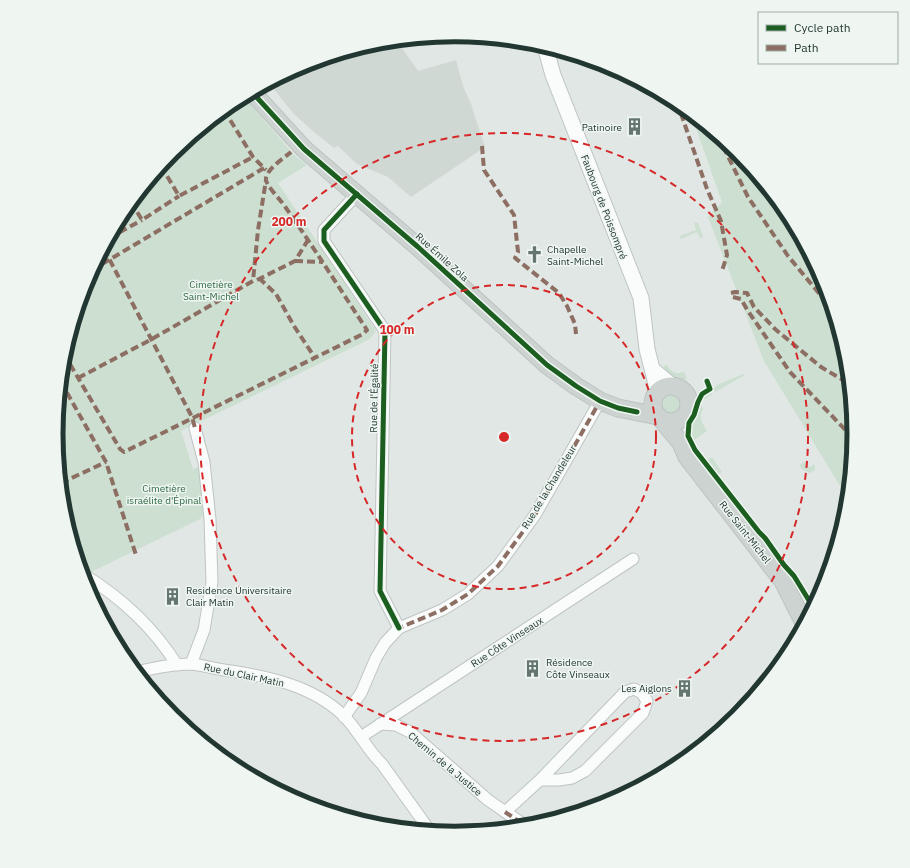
<svg xmlns="http://www.w3.org/2000/svg" width="910" height="868" font-family="'IBM Plex Sans',sans-serif">
	<style>
		.built { fill: #d0d8d4 }
		.green { fill: #ccdfd1 }
		.lines { fill: none; stroke-linecap: round; stroke-linejoin: round }
		.street-casing { stroke: #bec4c1; stroke-width: 13 }
		.secondary-casing { stroke: #bec5c2; stroke-width: 17 }
		.primary-casing { stroke: #bcc3c1; stroke-width: 19 }
		.street { stroke: #fafbfb; stroke-width: 11 }
		.secondary { stroke: #fafbfb; stroke-width: 15 }
		.primary { stroke: #cdd3d1; stroke-width: 17 }
		.quiet { stroke: #8d6e63; stroke-width: 4; stroke-dasharray: 8 4; stroke-linecap: butt }
		.cycleway-casing { stroke: #eff6f2; stroke-width: 8 }
		.cycleway { stroke: #1b5e20; stroke-width: 5 }
		.ring { fill: none; stroke: #d62828; stroke-width: 2; stroke-dasharray: 7 5 }
		.labels { text-anchor: middle; dominant-baseline: central; stroke-width: 3; stroke-linejoin: round; paint-order: stroke }
		.poi-label { font-size: 10px; fill: #223731; stroke: #eff6f2; text-anchor: start }
		.street-label { font-size: 10px; fill: #223731; stroke: #eff6f2 }
		.park-label { font-size: 10px; fill: #306a45; stroke: #eff6f2 }
		.rim { fill: none; stroke: #223731; stroke-width: 5 }
		.centre { fill: #d62828; stroke: #eff6f2; stroke-width: 2 }
		.ring-label { font-size: 12px; text-anchor: middle; font-weight: bold; fill: #d62828; stroke: #eff6f2; stroke-width: 3; stroke-linejoin: round; paint-order: stroke }
	</style>
	<rect width="100%" height="100%" fill="#e1e7e4"/>
	<polygon class="built" points="397,41 418,71 456,60 463,86 471,104 485,147 411,197 388,177 357,164 338,146 334,148 315,133 293,113 269,83 303,65 377,43"/>
	<g class="green">
		<polygon points="244,97 295,156 307,165 278,183 376,331 370,339 181,431 193,469 201,466 206,510 200,519 91,572 80,567 64,512 56,434 64,356 86,281 123,212 173,152 234,102"/>
		<polygon points="691,114 737,152 787,213 824,282 846,356 854,434 848,499 764,361 708,217 722,202"/>
		<polygon points="694,222 698,223 703,236 701,239 697,232 681,239 680,236 696,230"/>
		<path d="M 667,365 C 671,372 676,375 684,372 L 687,379 C 677,382 668,375 663,366 Z"/>
		<polygon points="743,374 745,375 715,392 714,389 717,385"/>
		<path d="M 710,391 L 713,394 L 700,402 L 703,409 C 698,417 702,423 707,431 L 694,440 L 692,439 C 686,430 693,424 696,415 C 699,407 699,394 710,391 Z"/>
		<circle cx="672" cy="405" r="10"/>
		<polygon points="712,457 722,472 719,474 710,467 706,461"/>
		<polygon points="805,461 809,467 815,464 815,470 810,473 802,469 799,465"/>
	</g>
	<g class="lines">
		<defs>
			<g id="street">
				<polyline points="357,194 324,230 324,241 385,331 380,591 399,628"/>
				<path d="M 83,574 C 120,597 154,628 177,665"/>
				<polyline points="191,664 204,630 212,582 210,519 204,462 195,428"/>
				<path d="M 136,672 C 154,668 172,664 191,664 C 201,665 213,668 224,670 C 266,676 312,685 344,716 C 358,730 367,750 382,764 L 430,831"/>
				<polyline points="344,717 361,693 376,658 385,643 399,628 442,610 468,594 498,566 535,515 600,401"/>
				<polyline points="380,724 396,725 410,732 488,800 526,826"/>
				<polyline points="361,737 633,559"/>
				<polyline points="505,812 540,780 625,692 634,689 642,693 647,701 643,713 585,771 572,778 559,780 540,780"/>
			</g>
			<g id="secondary">
				<polyline points="545,46 553,75 641,298 647,349 658,392"/>
				<polyline points="653,370 672,386"/>
			</g>
			<g id="primary">
				<polyline points="252,92 304,149 418,247 547,365 576,386 600,401 618,408 658,416"/>
				<circle cx="671" cy="404" r="18"/>
				<polyline points="662,420 681,443 687,457 783,581 804,623"/>
			</g>
		</defs>
		<use href="#street" class="street-casing"/>
		<use href="#secondary" class="secondary-casing"/>
		<use href="#primary" class="primary-casing"/>
		<use href="#street" class="street"/>
		<use href="#secondary" class="secondary"/>
		<use href="#primary" class="primary"/>
		<g class="quiet">
			<polyline points="677,102 707,189 721,221 727,255 722,271"/>
			<polyline points="224,110 253,157 266,170"/>
			<polyline points="718,136 748,197 788,256 832,309"/>
			<polyline points="482,146 484,170 514,215 518,252 515,258 559,293 567,306 575,324 576,334"/>
			<polyline points="161,166 179,196 253,157"/>
			<polyline points="131,202 142,220 179,196"/>
			<polyline points="109,238 142,220"/>
			<polyline points="104,249 192,417 195,428"/>
			<polyline points="295,261 323,262"/>
			<polyline points="92,270 264,168"/>
			<polyline points="259,278 276,294 294,326 315,358"/>
			<polyline points="257,280 295,261 308,240"/>
			<polyline points="731,293 735,292 747,293 754,307 775,329 821,367 843,380 849,388"/>
			<polyline points="733,297 741,299 748,311 790,372 854,439"/>
			<path d="M 64,354 L 120,449 L 124,452 L 363,334 L 367,330 C 340,289 314,248 286,208 C 282,201 267,187 266,180 C 265,170 284,158 291,152"/>
			<polyline points="78,378 152,339 253,281 258,230 266,180"/>
			<polyline points="61,382 106,462 136,555"/>
			<polyline points="61,483 106,462"/>
			<polyline points="397,625 399,628 442,610 468,594 498,566 535,515 600,401"/>
			<polyline points="505,812 526,826"/>
		</g>
		<defs>
			<g id="cycleway">
				<polyline points="252,92 304,149 418,247 547,365 576,386 600,401 618,408 637,412"/>
				<polyline points="357,194 324,230 324,241 385,331 380,591 399,628"/>
				<polyline points="707,381 710,389 702,394 698,402 694,415 689,423 688,436 695,450 759,532 765,538 784,565 794,576 813,607"/>
			</g>
		</defs>
		<use href="#cycleway" class="cycleway-casing"/>
		<use href="#cycleway" class="cycleway"/>
	</g>
	<g class="ring">
		<circle cx="504" cy="437" r="152"/>
		<circle cx="504" cy="437" r="304"/>
	</g>
	<defs>
		<symbol id="building-bare" viewBox="-9 -9 18 18"><path d="M-4-6H4V6H1V3H-1V6H-4ZM-2.5-4.3h1.7v1.8h-1.7ZM.8-4.3h1.7v1.8H.8ZM-2.5-1h1.7V.8h-1.7ZM.8-1h1.7V.8H.8Z" fill="#657570" stroke="#eff6f2" stroke-width="2.5" paint-order="stroke"/></symbol>
		<symbol id="church-bare" viewBox="-9 -9 18 18"><path d="M-1.2-6h2.4v3.5h3.3v2.4h-3.3V6h-2.4V-.1h-3.3v-2.4h3.3Z" fill="#657570" stroke="#eff6f2" stroke-width="2.5" paint-order="stroke"/></symbol>
	</defs>
	<g fill-rule="evenodd">
		<use href="#building-bare" x="622" y="114" width="25" height="25"/>
		<use href="#church-bare" x="522" y="242" width="25" height="25"/>
		<use href="#building-bare" x="160" y="584" width="25" height="25"/>
		<use href="#building-bare" x="520" y="656" width="25" height="25"/>
		<use href="#building-bare" x="672" y="676" width="25" height="25"/>
	</g>
	<g class="labels">
		<g class="poi-label">
			<text x="622" y="127" text-anchor="end">Patinoire</text>
			<text x="547" y="249">Chapelle<tspan x="547" dy="12">Saint-Michel</tspan></text>
			<text x="186" y="590">Residence Universitaire<tspan x="186" dy="12">Clair Matin</tspan></text>
			<text x="546" y="662">Résidence<tspan x="546" dy="12">Côte Vinseaux</tspan></text>
			<text x="672" y="688" text-anchor="end">Les Aiglons</text>
		</g>
		<g class="street-label">
			<text transform="translate(604 207) rotate(69)">Faubourg de Poissompré</text>
			<text transform="translate(442 257) rotate(42)">Rue Émile Zola</text>
			<text transform="translate(374 398) rotate(-89)">Rue de l'Égalité</text>
			<text transform="translate(549 487) rotate(-59)">Rue de la Chandeleur</text>
			<text transform="translate(745 532) rotate(52)">Rue Saint-Michel</text>
			<text transform="translate(507 642) rotate(-33)">Rue Côte Vinseaux</text>
			<text transform="translate(244 675) rotate(12)">Rue du Clair Matin</text>
			<text transform="translate(445 764) rotate(40)">Chemin de la Justice</text>
		</g>
		<g class="park-label">
			<text x="211" y="284">Cimetière<tspan x="211" dy="12">Saint-Michel</tspan></text>
			<text x="164" y="488">Cimetière<tspan x="164" dy="12">israélite d'Épinal</tspan></text>
		</g>
	</g>
	<path d="M0 0H910V868H0ZM63 434a392 392 0 1 1 784 0a392 392 0 1 1-784 0Z" fill="#eff6f2" fill-rule="evenodd"/>
	<path class="rim" d="M63 434a392 392 0 1 1 784 0a392 392 0 1 1-784 0Z"/>
	<circle cx="504" cy="437" r="6" class="centre"/>
	<g class="ring-label">
		<text x="289" y="226">200 m</text>
		<text x="397" y="334">100 m</text>
	</g>
	<rect x="758" y="12" width="140" height="52" fill="#eff6f2" stroke="#9daaa5"/>
	<rect x="766" y="25" width="20" height="6" fill="#1b5e20" stroke="#9daaa5"/>
	<text x="794" y="32" font-size="12" fill="#223731">Cycle path</text>
	<rect x="766" y="45" width="20" height="6" fill="#8d6e63" stroke="#9daaa5"/>
	<text x="794" y="52" font-size="12" fill="#223731">Path</text>
</svg>
